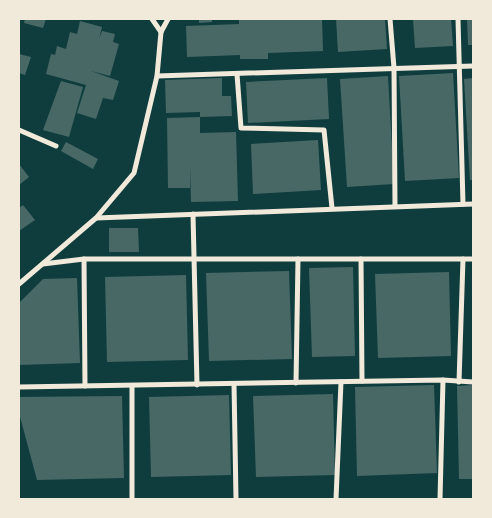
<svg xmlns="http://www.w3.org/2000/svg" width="492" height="518" font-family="'Times New Roman',serif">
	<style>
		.building { fill: #486865 }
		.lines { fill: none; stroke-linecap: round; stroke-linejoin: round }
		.minor { stroke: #f1e9da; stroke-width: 5 }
	</style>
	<rect width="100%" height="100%" fill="#0f3d3e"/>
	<g class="building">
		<polygon points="25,19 46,19 43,28 24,23"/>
		<polygon points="199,19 212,19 212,22 199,23"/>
		<polygon points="239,19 322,19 323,51 268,53 268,59 240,59 240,55 187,57 186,26 239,24"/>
		<polygon points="336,19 385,19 387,49 338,52"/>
		<polygon points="413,19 451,19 453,46 415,48"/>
		<polygon points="467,19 473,19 473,45 468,45"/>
		<polygon points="80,21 102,27 99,39 102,31 115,34 113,42 119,44 110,76 91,71 119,81 113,100 103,98 96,119 77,113 86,85 46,74 51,54 55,55 57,46 66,49 70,32 77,34"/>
		<polygon points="19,54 31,57 25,75 19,73"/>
		<polygon points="453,73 459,178 405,181 399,76"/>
		<polygon points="388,76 394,184 347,187 340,79"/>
		<polygon points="222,78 222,96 231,96 232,116 200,117 200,112 166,113 165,80"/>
		<polygon points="327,78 329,119 248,123 246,82"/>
		<polygon points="473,78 473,180 470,180 464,79"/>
		<polygon points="61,81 83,87 69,137 43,130"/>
		<polygon points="200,117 200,133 236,132 238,201 191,202 190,167 190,188 168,188 167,118"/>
		<polygon points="318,140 321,190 253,194 251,144"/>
		<polygon points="66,142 98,159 93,169 61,151"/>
		<polygon points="19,164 29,177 19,185"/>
		<polygon points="23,205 35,220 19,231 19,208"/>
		<polygon points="109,228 138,228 139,252 109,252"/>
		<polygon points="353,267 355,356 312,357 309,268"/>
		<polygon points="289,271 292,359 209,361 206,273"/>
		<polygon points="449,272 451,356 378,358 375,274"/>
		<polygon points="186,275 188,360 107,362 105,277"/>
		<polygon points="77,278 80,363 19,365 19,303 43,279"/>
		<polygon points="434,385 437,473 357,476 355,387"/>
		<polygon points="473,385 473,479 459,479 457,386"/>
		<polygon points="333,394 335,475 256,477 253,396"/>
		<polygon points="229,395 231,475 151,477 149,397"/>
		<polygon points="122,396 124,478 37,480 19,413 19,397"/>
	</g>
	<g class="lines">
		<g class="minor">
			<polyline points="152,19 161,32"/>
			<polyline points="390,19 394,68 395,206"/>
			<polyline points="458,19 463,204"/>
			<polyline points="237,74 241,128 324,130 332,208"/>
			<polyline points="157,76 473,66"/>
			<polyline points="19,130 56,146"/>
			<polyline points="193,214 197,385"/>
			<polyline points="96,218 473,204"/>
			<polyline points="84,259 85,386"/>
			<polyline points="361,259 362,381"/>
			<polyline points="43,264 84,259 473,259"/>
			<polyline points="19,284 96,218 134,173 157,76 161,32 168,19"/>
			<polyline points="459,382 463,259"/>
			<polyline points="296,383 298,259"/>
			<polyline points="234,384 236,499"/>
			<polyline points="19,387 443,380 473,382"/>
			<polyline points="132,499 132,386"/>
			<polyline points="336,499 341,382"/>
			<polyline points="440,499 443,380"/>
		</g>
	</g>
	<rect width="492" height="518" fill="none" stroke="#f1e9da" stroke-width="40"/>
</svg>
